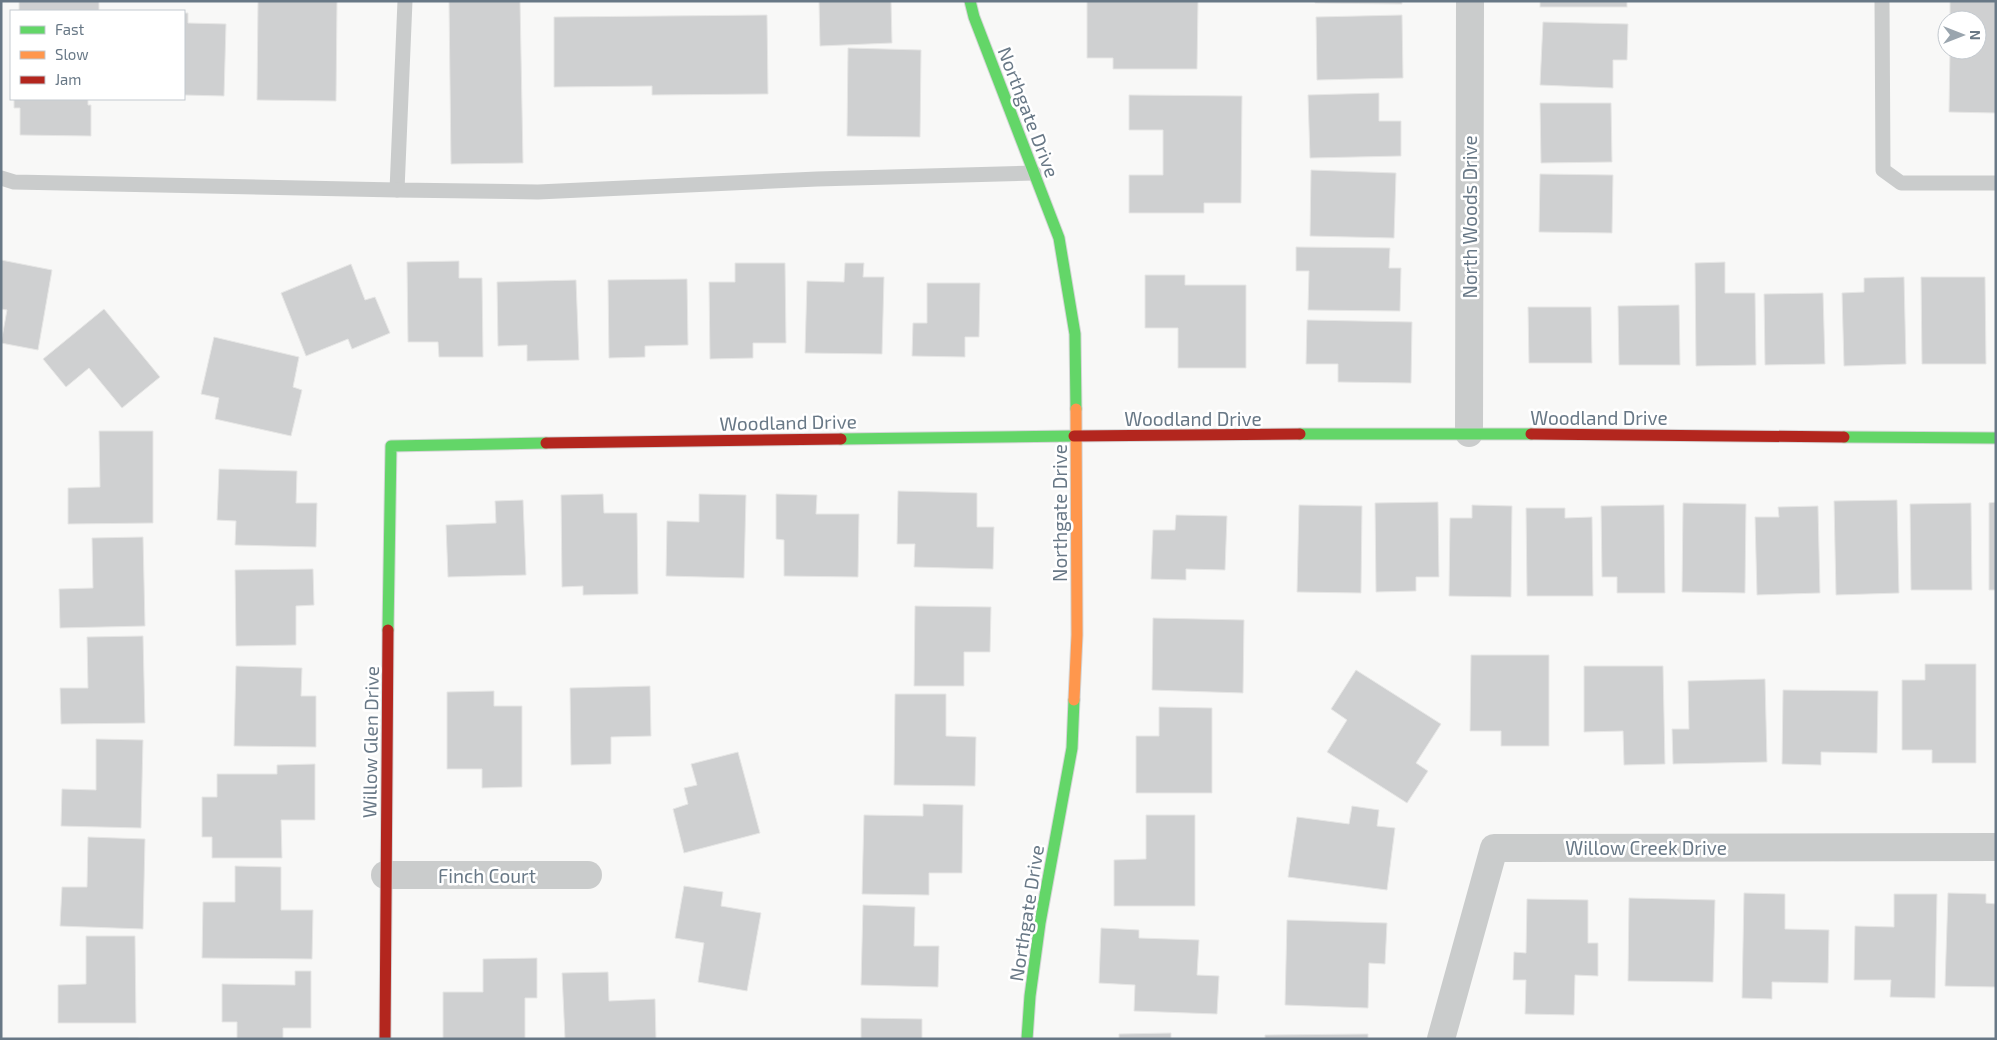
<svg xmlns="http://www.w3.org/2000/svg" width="1997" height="1040" font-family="'Exo 2',sans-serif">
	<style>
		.building { fill: #cfd0d1; stroke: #e7e7e6 }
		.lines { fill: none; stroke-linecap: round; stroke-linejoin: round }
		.fast-casing { stroke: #d4d5d6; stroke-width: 13 }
		.slow-casing { stroke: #d4d5d6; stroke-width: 13 }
		.jam-casing { stroke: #d4d5d6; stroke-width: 13 }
		.lane { stroke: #cacccc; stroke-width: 15 }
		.street { stroke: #cacccc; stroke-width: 28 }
		.fast { stroke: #63d668; stroke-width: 11 }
		.slow { stroke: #ff974d; stroke-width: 11 }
		.jam { stroke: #b3261e; stroke-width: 11 }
		.labels { text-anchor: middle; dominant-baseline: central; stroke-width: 5; stroke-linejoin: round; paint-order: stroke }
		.street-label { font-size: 19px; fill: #687886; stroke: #fff }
	</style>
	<rect width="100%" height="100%" fill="#f8f8f7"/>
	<g class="building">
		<rect x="19" y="1" width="80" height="10"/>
		<polygon points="258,1 337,1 336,101 257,100"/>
		<polygon points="449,1 520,1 523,163 451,164"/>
		<polygon points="819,1 891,1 892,43 820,46"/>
		<polygon points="1087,1 1198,1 1197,69 1113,69 1113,58 1087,58"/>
		<polygon points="1315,1 1402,1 1402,4 1315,3"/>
		<rect x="1540" y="1" width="87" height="6"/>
		<polygon points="1950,1 1996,1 1996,113 1949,112 1950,50 1977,50 1977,20 1950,20"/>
		<polygon points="184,13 188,13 188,23 226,24 224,96 184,95"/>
		<polygon points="767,15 768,94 652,95 652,86 554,87 554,17"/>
		<polygon points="1402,15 1403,78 1317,80 1316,17"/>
		<polygon points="1543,22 1628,24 1627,60 1613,60 1613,88 1540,85"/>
		<polygon points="848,48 921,50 920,137 847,136"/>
		<polygon points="1379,93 1379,121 1401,121 1401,156 1310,158 1308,95"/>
		<polygon points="1129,95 1242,96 1241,203 1204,203 1204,213 1129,213 1129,175 1163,175 1163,130 1129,130"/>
		<polygon points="14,99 88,99 88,105 91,105 91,136 20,135 20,108 14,108"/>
		<polygon points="1540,103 1611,103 1612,162 1541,163"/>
		<polygon points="1311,170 1396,173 1394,238 1310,236"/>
		<polygon points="1540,174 1613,175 1612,233 1539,232"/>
		<polygon points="1296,247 1390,248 1389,268 1401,268 1400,311 1308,310 1309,271 1296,271"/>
		<polygon points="1,260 52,270 38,350 1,343 7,310 1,309"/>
		<polygon points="459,261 459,278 482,278 483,357 439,357 438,342 408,342 407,262"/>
		<polygon points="1725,262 1725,293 1755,293 1756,365 1696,366 1695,263"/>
		<polygon points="735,263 785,263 786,343 753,343 753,358 710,359 709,282 735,282"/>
		<polygon points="845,263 864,263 863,277 884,277 882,354 805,353 807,281 844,282"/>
		<polygon points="351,264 365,300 375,297 390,333 352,349 348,339 306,356 281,293"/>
		<polygon points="1145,275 1185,275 1185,285 1246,285 1246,368 1178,368 1178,328 1145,328"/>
		<polygon points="1904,277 1906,364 1844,366 1842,293 1864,292 1864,278"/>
		<polygon points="1921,277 1985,277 1986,364 1922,364"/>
		<polygon points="687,279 688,345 645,346 645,357 609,358 608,280"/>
		<polygon points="576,280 579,360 527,361 527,345 498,346 497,282"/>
		<polygon points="927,283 980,283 979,337 965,337 965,357 912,356 913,323 927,323"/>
		<polygon points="1823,293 1825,364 1765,365 1764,294"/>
		<polygon points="1679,305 1680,365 1619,365 1618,306"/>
		<polygon points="1528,307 1591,307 1592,363 1529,363"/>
		<polygon points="104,309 160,377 122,408 89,368 66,387 43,359"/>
		<polygon points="1307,320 1412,322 1411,383 1338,382 1338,364 1306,364"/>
		<polygon points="214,337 299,357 293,387 302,390 291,436 215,419 219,398 201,394"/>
		<polygon points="99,431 153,431 153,523 68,524 68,488 100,487"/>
		<polygon points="219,469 297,471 296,503 317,503 316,547 235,545 236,521 217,520"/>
		<polygon points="898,491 977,493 977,527 994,527 993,569 914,567 915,544 897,544"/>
		<polygon points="603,494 604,513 637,513 638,594 583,595 583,586 562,587 561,495"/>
		<polygon points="699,494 746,495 744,578 666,576 667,521 699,522"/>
		<polygon points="776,494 817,495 816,514 859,514 858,577 784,576 784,540 776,539"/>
		<polygon points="523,500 526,575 448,577 446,525 496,523 495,501"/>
		<polygon points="1897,500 1899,593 1836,595 1834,501"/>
		<polygon points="1438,502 1439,577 1416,577 1416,591 1376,592 1375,503"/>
		<polygon points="1996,502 1996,590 1989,590 1989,503"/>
		<polygon points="1683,503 1746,504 1745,593 1682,592"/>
		<polygon points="1971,503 1972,590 1911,590 1910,504"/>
		<polygon points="1299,505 1362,506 1361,593 1297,592"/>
		<polygon points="1472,505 1512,506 1511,597 1449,596 1450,518 1472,518"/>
		<polygon points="1664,505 1665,593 1617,593 1617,577 1602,577 1601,506"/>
		<polygon points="1818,506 1820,593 1757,595 1755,517 1779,517 1778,507"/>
		<polygon points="1526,508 1565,508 1565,518 1592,517 1593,596 1527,596"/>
		<polygon points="1176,515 1227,516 1225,570 1186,569 1186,580 1151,579 1153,530 1175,530"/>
		<polygon points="143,537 145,626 60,628 59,589 93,588 92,538"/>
		<polygon points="313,569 314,605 296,606 296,645 236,646 235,570"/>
		<polygon points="915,606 991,607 990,652 964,652 964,686 914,686"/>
		<polygon points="1153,618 1244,620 1243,693 1152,690"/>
		<polygon points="143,636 145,723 61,724 60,688 88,688 87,637"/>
		<polygon points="1471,655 1549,655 1549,746 1501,746 1501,731 1470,731"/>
		<polygon points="1925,664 1976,664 1976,763 1932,763 1932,750 1902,750 1902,680 1925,680"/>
		<polygon points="236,666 302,668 301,696 316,696 316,747 234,746"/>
		<polygon points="1584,666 1663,666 1665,764 1624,765 1623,731 1584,732"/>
		<polygon points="1356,670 1441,724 1416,763 1428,771 1407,803 1327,752 1347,720 1331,709"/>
		<polygon points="1765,679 1767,762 1673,764 1672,729 1689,729 1688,681"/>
		<polygon points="650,686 651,736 611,737 611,764 571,765 570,688"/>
		<polygon points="1783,690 1878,691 1877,753 1821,752 1821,765 1782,764"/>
		<polygon points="494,691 494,706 522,706 522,787 482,788 482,769 447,769 447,692"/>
		<polygon points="895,694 946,694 946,736 976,737 975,786 894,785"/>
		<polygon points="1159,707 1212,708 1212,793 1136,793 1136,736 1159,736"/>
		<polygon points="96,739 143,740 141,828 61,826 62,789 96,790"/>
		<polygon points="738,752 760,833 684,853 673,809 688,804 684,788 697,785 691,764"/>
		<polygon points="315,764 315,820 281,820 282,858 212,858 212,837 202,837 202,797 217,797 217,774 277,774 277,765"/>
		<polygon points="923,804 963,805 962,873 929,873 929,895 862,894 864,815 923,816"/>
		<polygon points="1352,806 1379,810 1377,826 1395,828 1387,890 1288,877 1297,817 1349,824"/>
		<polygon points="1146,815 1195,815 1195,906 1114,906 1114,860 1146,859"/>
		<polygon points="88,837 145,839 143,929 60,926 62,887 87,887"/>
		<polygon points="235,866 281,867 281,910 313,910 312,959 202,958 203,902 235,902"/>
		<polygon points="684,886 723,892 721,906 761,913 747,991 698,982 704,943 675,938"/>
		<polygon points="1744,893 1785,894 1785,929 1829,930 1828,983 1772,982 1772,999 1742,998"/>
		<polygon points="1948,893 1986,894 1986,903 1996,904 1996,987 1945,986"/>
		<polygon points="1894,894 1937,894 1935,998 1890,997 1891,980 1854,980 1855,926 1894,927"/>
		<polygon points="1629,898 1715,900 1713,982 1628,981"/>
		<polygon points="1527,899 1588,900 1588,943 1598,943 1598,976 1575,975 1574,1015 1525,1014 1526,980 1513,980 1514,952 1526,953"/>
		<polygon points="863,905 915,907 914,946 939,946 938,987 861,985"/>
		<polygon points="1287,920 1387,923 1385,964 1369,963 1368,1008 1285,1005"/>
		<polygon points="1101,928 1139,930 1139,938 1199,940 1197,975 1219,976 1217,1014 1134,1011 1135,985 1099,983"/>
		<polygon points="86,936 135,936 136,1023 58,1023 58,985 86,984"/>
		<polygon points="537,958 537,998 525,998 525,1039 443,1039 443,992 483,992 483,959"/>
		<polygon points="295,971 311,971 311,1028 283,1028 283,1039 237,1039 237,1022 222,1022 222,984 295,985"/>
		<polygon points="608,972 609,1001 655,999 656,1039 565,1039 562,973"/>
		<polygon points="861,1018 922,1019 922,1039 861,1039"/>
		<polygon points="1171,1033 1171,1039 1119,1039 1119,1034"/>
		<polygon points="1368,1034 1368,1039 1265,1039 1265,1035"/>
		<rect x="60" y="1038" width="78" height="1"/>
	</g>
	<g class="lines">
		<defs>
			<g id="fast">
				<polyline points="970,1 974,17 1059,238 1075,334 1076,409"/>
				<polyline points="1300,434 1531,434"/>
				<polyline points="1844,437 1996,438"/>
				<polyline points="841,439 1074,436"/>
				<polyline points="388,630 391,446 546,443"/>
				<polyline points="1027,1039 1030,996 1040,923 1072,748 1074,700"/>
			</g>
			<polyline id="slow" points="1074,700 1077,635 1076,409"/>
			<g id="jam">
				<polyline points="1531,434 1844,437"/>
				<polyline points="1074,436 1300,434"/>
				<polyline points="546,443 841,439"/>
				<polyline points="385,1039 388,630"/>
			</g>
		</defs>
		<use href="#fast" class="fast-casing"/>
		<use href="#slow" class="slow-casing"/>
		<use href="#jam" class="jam-casing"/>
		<g class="lane">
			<polyline points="405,1 397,190 538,192 817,179 1034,173"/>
			<polyline points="1882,1 1883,170 1901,183 1996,183"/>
			<polyline points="1,178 14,182 397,190"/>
		</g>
		<g class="street">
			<polyline points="1469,433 1470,1"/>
			<polyline points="385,875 588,875"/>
			<polyline points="1441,1039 1494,848 1996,847"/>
		</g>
		<use href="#fast" class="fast"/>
		<use href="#slow" class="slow"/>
		<use href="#jam" class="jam"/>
	</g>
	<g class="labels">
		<g class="street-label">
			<text transform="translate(1029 112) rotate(69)">Northgate Drive</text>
			<text transform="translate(1469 217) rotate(-90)">North Woods Drive</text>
			<text x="1599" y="417">Woodland Drive</text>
			<text x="1193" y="418">Woodland Drive</text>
			<text transform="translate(788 422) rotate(-1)">Woodland Drive</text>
			<text transform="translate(1059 513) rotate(-90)">Northgate Drive</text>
			<text transform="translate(370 742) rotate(-89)">Willow Glen Drive</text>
			<text x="1646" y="847">Willow Creek Drive</text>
			<text x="487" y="875">Finch Court</text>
			<text transform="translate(1026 913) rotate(-81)">Northgate Drive</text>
		</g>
	</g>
	<rect width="1997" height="1040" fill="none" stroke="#687886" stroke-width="5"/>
	<rect x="10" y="10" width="175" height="90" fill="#ffffff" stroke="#c3c9cf"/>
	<rect x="20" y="26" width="25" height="8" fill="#63d668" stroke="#c3c9cf"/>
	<text x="55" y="35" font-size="15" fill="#687886">Fast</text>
	<rect x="20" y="51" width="25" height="8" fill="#ff974d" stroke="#c3c9cf"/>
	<text x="55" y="60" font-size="15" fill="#687886">Slow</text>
	<rect x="20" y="76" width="25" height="8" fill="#b3261e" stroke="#c3c9cf"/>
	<text x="55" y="85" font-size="15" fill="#687886">Jam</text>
	<g transform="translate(1962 35) rotate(90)"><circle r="24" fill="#ffffff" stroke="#c3c9cf"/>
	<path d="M0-4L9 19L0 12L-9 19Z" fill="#9aa5ae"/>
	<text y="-8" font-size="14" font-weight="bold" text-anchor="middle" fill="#687886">N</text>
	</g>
</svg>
